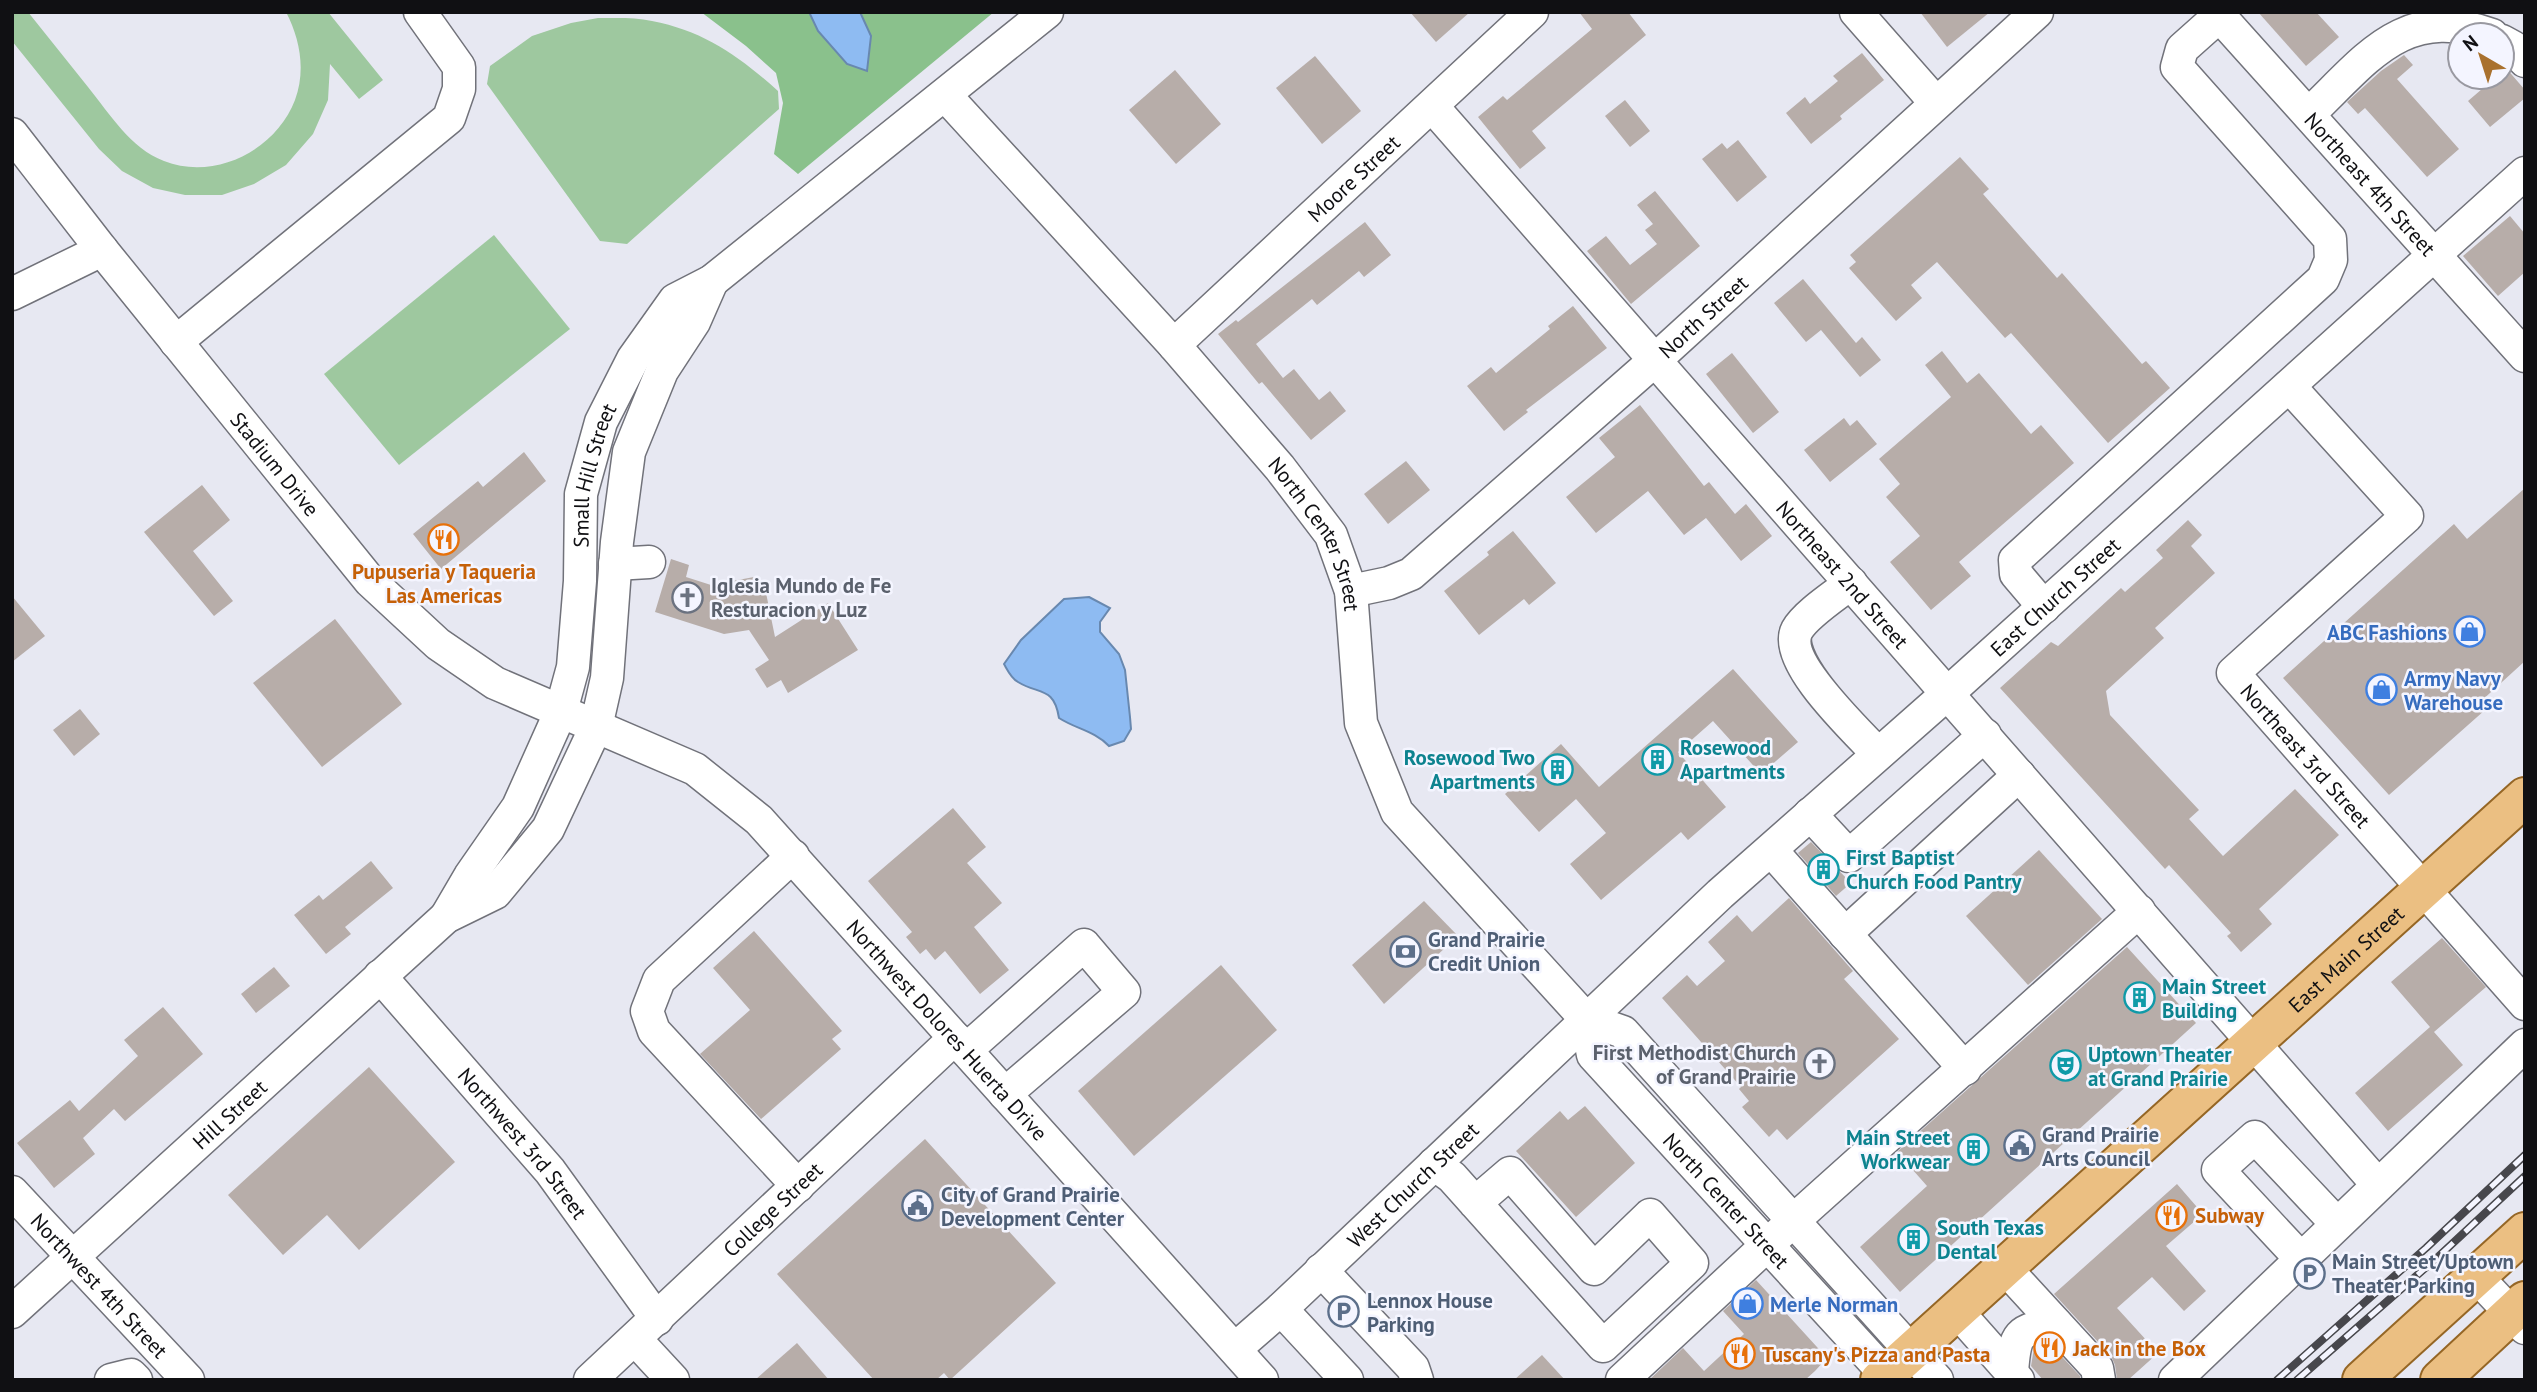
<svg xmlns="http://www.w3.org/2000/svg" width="2537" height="1392" font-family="'PT Sans',sans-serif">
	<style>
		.green { fill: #9ec89f }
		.forest { fill: #8ac18c }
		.water { fill: #8ebbf2; stroke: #6888af; stroke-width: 2 }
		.building { fill: #b7ada9 }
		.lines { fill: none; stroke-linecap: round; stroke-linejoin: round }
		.minor-casing { stroke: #71727a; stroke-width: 35 }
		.major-casing { stroke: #956625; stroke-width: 42 }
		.minor { stroke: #fff; stroke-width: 32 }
		.major { stroke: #ebbf82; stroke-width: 38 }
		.rail-casing { stroke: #47474c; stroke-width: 8 }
		.rail { stroke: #f4f5ff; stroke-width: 5; stroke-dasharray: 16; stroke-linecap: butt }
		.labels { text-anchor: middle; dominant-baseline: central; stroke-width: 5; stroke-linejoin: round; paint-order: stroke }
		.street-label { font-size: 21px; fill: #101013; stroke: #f4f5ff }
		.food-label { font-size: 21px; font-weight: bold; fill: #c56008; stroke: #f4f5ff; text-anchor: start }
		.worship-label { font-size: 21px; font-weight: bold; fill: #5b616d; stroke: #f4f5ff; text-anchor: start }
		.shop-label { font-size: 21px; font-weight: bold; fill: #366cbe; stroke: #f4f5ff; text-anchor: start }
		.culture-label { font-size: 21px; font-weight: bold; fill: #0d838f; stroke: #f4f5ff; text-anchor: start }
		.service-label { font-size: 21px; font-weight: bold; fill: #4e5e75; stroke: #f4f5ff; text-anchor: start }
	</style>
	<rect width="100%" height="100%" fill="#e7e8f2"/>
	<g class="green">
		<path d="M 12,12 L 28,12 C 48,37 68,62 88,87 C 110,114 130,148 164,161 C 215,181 276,150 295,100 C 306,70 300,39 286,12 L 328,12 L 383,80 L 359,99 L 330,64 L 328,100 L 313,134 L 286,165 L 254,184 L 222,195 L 185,195 L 153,188 L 122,171 L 99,149 L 12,41 Z"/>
		<path d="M 598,18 C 616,18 635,17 652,21 C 704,31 739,56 778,91 L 779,109 L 627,244 L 600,241 L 487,84 L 490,66 L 532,36 L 571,23 Z"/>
		<polygon points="494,235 570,329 399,465 324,374"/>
	</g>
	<polygon class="forest" points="701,12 994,12 798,174 774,154 783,103 776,73 746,46"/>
	<g class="water">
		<polygon points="809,12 860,12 871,36 867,71 847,64 818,31"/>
		<path d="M 1089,597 L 1110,608 L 1100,622 L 1100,632 L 1119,654 L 1125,670 L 1130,717 L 1131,729 L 1124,741 L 1109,746 C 1095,731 1076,729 1059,718 C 1054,686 1039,695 1018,682 C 1011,678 1008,671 1004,664 L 1021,640 L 1064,599 Z"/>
	</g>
	<g class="building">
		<polygon points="1410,12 1470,12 1436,42"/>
		<polygon points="1579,12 1628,12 1646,35 1532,131 1546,148 1520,169 1478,117 1503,96 1507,100 1592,29"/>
		<polygon points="1920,12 1990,12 1947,47"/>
		<polygon points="2258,12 2316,12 2339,37 2306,66"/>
		<polygon points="1862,53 1884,80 1840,116 1842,119 1811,144 1786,113 1805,97 1810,104 1838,81 1833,76"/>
		<polygon points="2404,55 2413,65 2397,79 2459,149 2427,177 2365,108 2358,114 2347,102 2381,71"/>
		<polygon points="1315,56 1361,111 1322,144 1276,88"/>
		<polygon points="2506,68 2525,90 2525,98 2490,127 2468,101 2496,77 2502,77 2502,72"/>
		<polygon points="1175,70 1221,124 1176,164 1129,110"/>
		<polygon points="1625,100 1650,131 1630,147 1605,116"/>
		<polygon points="1738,140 1767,177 1737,202 1702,159 1722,143 1727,149"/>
		<polygon points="1960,157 1989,189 1983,194 2057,278 2062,273 2142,364 2146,361 2170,388 2108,443 2011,333 2005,338 1937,262 1911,285 1922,298 1896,321 1849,268 1856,262 1850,255"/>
		<polygon points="1655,191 1700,246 1631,304 1587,251 1606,236 1630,265 1657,244 1645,230 1653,224 1637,205"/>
		<polygon points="2510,216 2525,234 2525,272 2498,296 2463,256"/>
		<polygon points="1365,222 1391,255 1364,277 1359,271 1317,305 1312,299 1256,344 1283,378 1294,369 1319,400 1330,391 1346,411 1311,440 1262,382 1259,384 1218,334 1236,320 1238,322"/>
		<polygon points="1803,279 1856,343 1862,337 1881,360 1860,377 1821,330 1806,342 1774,303"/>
		<polygon points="1573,306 1607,348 1526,410 1528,412 1504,431 1467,386 1491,367 1496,373 1550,329 1548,326"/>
		<polygon points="1942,351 1967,383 1979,373 2031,434 2041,425 2074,463 1959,562 1971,576 1931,610 1890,562 1920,536 1886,497 1900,484 1879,459 1951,397 1925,365"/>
		<polygon points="1732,353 1779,412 1753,433 1706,374"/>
		<polygon points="1640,405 1704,486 1709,482 1735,514 1746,504 1772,536 1741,561 1706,518 1684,535 1648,491 1596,533 1566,497 1615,457 1599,438"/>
		<polygon points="1844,418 1850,426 1857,420 1877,444 1830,482 1804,450"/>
		<polygon points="524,452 546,481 441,569 413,534 478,481 483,487"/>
		<polygon points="1406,461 1430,490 1388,524 1364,494"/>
		<polygon points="202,485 230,520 193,551 233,601 214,616 144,532"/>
		<polygon points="2525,488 2525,661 2479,703 2485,710 2389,795 2283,678 2454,524 2467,539"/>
		<polygon points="2188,520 2202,535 2191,546 2215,573 2155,628 2164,638 2106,691 2110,715 2199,810 2189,819 2223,856 2295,789 2339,835 2259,909 2272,924 2241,952 2227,936 2231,933 2169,865 2165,869 2000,688 2051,642 2058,646 2121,588 2125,592 2163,558 2156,550"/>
		<polygon points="1513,531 1556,583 1529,605 1524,599 1479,635 1444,591 1489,555 1487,552"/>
		<polygon points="671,559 689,565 686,577 711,585 754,577 756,591 765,588 775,637 828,603 858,650 788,693 781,680 767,688 755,669 769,660 749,630 724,634 655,612"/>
		<polygon points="12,596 45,636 12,662"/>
		<polygon points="335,619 402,704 322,767 253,683"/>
		<polygon points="1733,669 1798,742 1761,774 1713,721 1678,752 1726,807 1688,840 1681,832 1601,900 1570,864 1606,833 1576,799 1539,832 1505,794 1561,744 1599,787"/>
		<polygon points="80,709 100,734 74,756 53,730"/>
		<polygon points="953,808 986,847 967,863 1002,903 974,927 1009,970 980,994 945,951 935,960 926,949 920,954 906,937 912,932 868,881"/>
		<polygon points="1811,842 1851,883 1836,896 1798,853"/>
		<polygon points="2039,850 2102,919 2028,985 1966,916"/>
		<polygon points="371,861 393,888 345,927 351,934 326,954 294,915 319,895 323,900"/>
		<polygon points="1789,898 1853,971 1844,979 1899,1039 1787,1140 1777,1129 1769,1137 1742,1107 1749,1101 1739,1089 1741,1087 1662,998 1687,975 1697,986 1725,961 1708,942 1737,915 1752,932"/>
		<polygon points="1424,901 1458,936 1384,1004 1352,965"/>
		<polygon points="754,931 842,1031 832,1039 841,1049 761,1119 700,1054 750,1010 713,968"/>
		<polygon points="2442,938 2486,987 2434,1032 2463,1065 2388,1131 2355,1093 2430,1027 2391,982"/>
		<polygon points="2127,947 2196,1023 1900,1292 1860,1247 1927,1186 1897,1152"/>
		<polygon points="1221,965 1277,1030 1134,1156 1078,1091"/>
		<polygon points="274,967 290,986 256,1013 241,994"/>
		<polygon points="163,1007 203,1054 125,1121 114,1109 83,1138 95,1154 54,1188 17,1143 70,1100 79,1111 138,1056 124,1040"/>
		<polygon points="369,1067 455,1162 359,1250 327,1215 283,1255 228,1195"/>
		<polygon points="1585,1106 1635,1163 1576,1217 1516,1151 1560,1111 1568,1120"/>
		<polygon points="925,1139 1056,1283 950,1380 944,1373 936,1380 874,1380 777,1274"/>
		<polygon points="2177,1184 2203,1214 2166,1246 2206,1291 2184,1311 2152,1277 2117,1308 2158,1353 2128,1380 2117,1380 2115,1365 2111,1356 2054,1294"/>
		<polygon points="1756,1280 1827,1358 1815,1371 1805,1380 1649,1380 1683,1348 1704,1371 1744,1334 1723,1311"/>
		<polygon points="797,1343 829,1380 755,1380"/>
		<polygon points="2050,1344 2080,1376 2080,1380 2043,1380 2031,1366 2034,1348"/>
		<polygon points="1542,1355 1565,1380 1514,1380"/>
	</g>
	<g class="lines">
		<defs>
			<g id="minor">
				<polyline points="1856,12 1936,103"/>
				<path id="s1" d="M 2216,12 L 2525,356"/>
				<polyline points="2502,41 2513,47 2525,61"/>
				<path id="s2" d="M 945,95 L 1174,345 L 1280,468 L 1331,535 L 1351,591 L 1361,723 L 1397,812 L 1586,1019 L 1623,1032 L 1937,1380"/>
				<path id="s3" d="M 1432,106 L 2378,1185"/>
				<path d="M 2309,114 C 2367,59 2403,3 2492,35"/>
				<path id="s4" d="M 12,134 L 102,250 L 370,581 L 438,644 L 495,683 L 695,769 L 759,820 L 1262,1380"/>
				<polyline points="12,294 102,250"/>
				<polyline points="176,342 449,118 459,89 459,67 420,12"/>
				<path id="s5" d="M 1174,345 L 1532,12"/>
				<path id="s6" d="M 2289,386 L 2407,516 L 2233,673 L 2525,1004"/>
				<polyline points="615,564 649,562"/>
				<path d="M 1851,583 C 1836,595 1806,614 1797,630 C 1781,661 1858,732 1878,754"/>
				<path id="s7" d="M 1351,591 L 1389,583 L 1411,574 L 1654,361 L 2037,12"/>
				<polyline points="2044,607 2016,574 2015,560 2323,279 2331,260 2330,239 2177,67 2182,49 2219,16"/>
				<polyline points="1810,814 1849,856 1985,735"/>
				<polyline points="1771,850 1965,1069"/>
				<polyline points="793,856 659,980 647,1011 654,1031 798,1186"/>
				<path id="s8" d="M 446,917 L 470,876 L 518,807 L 561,711 L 573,667 L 580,581 L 581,494 L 601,422 L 633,359 L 675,300 L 712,281 L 1047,12"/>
				<polyline points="1845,934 2019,775"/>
				<path id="s9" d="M 380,976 L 550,1171 L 657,1319"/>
				<path id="s10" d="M 1586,1019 L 1593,1055 L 1891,1380"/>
				<polyline points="966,1050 1084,945 1124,992 1005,1094"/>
				<polyline points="1434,1164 1452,1177 1603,1346 1692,1263 1650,1215 1594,1269 1510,1173 1475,1203"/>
				<path id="s11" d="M 12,1192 L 188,1380"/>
				<polyline points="2301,1259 2218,1170 2255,1137 2337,1224"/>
				<polyline points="2004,1267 2097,1368 2099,1380"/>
				<polyline points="1321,1270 1413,1368 1417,1380"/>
				<polyline points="2476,1276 2525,1328"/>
				<polyline points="1281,1309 1347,1380"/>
				<polyline points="1956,1310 2018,1380"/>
				<path id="s12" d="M 12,1312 L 446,917 L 495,893 L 548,829 L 596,727 L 607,678 L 617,542 L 629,452 L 662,371 L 694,322 L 712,281"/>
				<polyline points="635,1339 673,1380"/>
				<path id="s13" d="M 1235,1349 L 1281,1309 L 1720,894 L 1948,693 L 2525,173"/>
				<path d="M 2012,1372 C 2015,1333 2017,1330 2056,1324"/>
				<polyline points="111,1380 131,1375 136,1380"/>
				<path id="s14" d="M 590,1380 L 955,1038"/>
				<polyline points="1622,1380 1793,1221 2139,911"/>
				<polyline points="2175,1380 2525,1045"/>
			</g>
			<g id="major">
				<path id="s15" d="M 1880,1380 L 2525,797"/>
				<polyline points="2362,1380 2525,1232"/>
				<polyline points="2440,1380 2525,1301"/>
			</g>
		</defs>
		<use href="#minor" class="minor-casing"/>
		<use href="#major" class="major-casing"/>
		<use href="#minor" class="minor"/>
		<use href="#major" class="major"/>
		<defs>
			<g id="rail">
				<polyline points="2277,1380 2426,1248 2525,1155"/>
				<polyline points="2297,1380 2439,1256 2525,1176"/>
			</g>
		</defs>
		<use href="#rail" class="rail-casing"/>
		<use href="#rail" class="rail"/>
	</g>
	<defs>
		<symbol id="restaurant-ring" viewBox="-11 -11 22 22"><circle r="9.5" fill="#f4f5ff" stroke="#e8710a" stroke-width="1.5"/><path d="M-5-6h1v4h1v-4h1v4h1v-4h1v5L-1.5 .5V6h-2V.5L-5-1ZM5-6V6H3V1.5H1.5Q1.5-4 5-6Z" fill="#e8710a"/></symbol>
		<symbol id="church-ring" viewBox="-11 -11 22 22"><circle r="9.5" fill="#f4f5ff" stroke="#6b7280" stroke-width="1.5"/><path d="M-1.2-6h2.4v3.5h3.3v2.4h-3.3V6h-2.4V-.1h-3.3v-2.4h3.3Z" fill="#6b7280"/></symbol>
		<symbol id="shop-ring" viewBox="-11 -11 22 22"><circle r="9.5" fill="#f4f5ff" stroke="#3f7fe0" stroke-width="1.5"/><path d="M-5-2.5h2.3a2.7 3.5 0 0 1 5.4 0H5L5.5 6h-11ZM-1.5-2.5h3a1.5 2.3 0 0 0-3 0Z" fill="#3f7fe0"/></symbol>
		<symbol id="building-ring" viewBox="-11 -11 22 22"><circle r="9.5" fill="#f4f5ff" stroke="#0f9aa8" stroke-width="1.5"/><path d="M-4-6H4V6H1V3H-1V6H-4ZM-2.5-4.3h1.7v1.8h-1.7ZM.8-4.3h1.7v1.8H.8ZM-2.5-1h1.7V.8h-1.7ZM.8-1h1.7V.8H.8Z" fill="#0f9aa8"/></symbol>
		<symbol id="bank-ring" viewBox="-11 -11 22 22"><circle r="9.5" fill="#f4f5ff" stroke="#5c6f8a" stroke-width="1.5"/><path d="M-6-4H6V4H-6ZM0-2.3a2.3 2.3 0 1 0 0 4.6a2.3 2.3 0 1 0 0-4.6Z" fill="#5c6f8a"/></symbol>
		<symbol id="theatre-ring" viewBox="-11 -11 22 22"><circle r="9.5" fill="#f4f5ff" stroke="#0f9aa8" stroke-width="1.5"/><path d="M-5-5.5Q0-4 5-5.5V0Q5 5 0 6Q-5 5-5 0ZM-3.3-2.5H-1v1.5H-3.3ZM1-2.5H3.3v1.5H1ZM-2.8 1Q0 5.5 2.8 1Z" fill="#0f9aa8"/></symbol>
		<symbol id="civic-ring" viewBox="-11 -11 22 22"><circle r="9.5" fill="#f4f5ff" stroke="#5c6f8a" stroke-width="1.5"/><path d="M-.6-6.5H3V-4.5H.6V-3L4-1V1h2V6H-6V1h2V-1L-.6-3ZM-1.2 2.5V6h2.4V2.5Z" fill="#5c6f8a"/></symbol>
		<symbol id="parking-ring" viewBox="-11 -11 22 22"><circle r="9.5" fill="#f4f5ff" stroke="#5c6f8a" stroke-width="1.5"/><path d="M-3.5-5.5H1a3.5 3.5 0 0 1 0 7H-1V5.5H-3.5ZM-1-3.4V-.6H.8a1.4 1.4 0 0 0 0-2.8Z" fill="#5c6f8a"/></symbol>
	</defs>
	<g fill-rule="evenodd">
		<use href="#restaurant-ring" x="426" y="522" width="35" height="35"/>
		<use href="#church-ring" x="670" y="580" width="35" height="35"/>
		<use href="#shop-ring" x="2452" y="614" width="35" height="35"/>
		<use href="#shop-ring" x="2364" y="672" width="35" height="35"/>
		<use href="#building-ring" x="1640" y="742" width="35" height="35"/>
		<use href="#building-ring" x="1540" y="752" width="35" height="35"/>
		<use href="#building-ring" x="1806" y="852" width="35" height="35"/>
		<use href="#bank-ring" x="1388" y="934" width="35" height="35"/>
		<use href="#building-ring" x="2122" y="980" width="35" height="35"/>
		<use href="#church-ring" x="1802" y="1046" width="35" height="35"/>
		<use href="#theatre-ring" x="2048" y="1048" width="35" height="35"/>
		<use href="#civic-ring" x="2002" y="1128" width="35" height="35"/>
		<use href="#building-ring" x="1956" y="1132" width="35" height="35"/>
		<use href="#civic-ring" x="900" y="1188" width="35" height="35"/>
		<use href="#restaurant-ring" x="2154" y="1198" width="35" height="35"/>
		<use href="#building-ring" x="1896" y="1222" width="35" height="35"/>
		<use href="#parking-ring" x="2292" y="1256" width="35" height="35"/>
		<use href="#shop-ring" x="1730" y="1286" width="35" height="35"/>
		<use href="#parking-ring" x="1326" y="1294" width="35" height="35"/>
		<use href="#restaurant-ring" x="2032" y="1330" width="35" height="35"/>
		<use href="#restaurant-ring" x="1722" y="1336" width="35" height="35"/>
	</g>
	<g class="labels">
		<g class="street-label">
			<text stroke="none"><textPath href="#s5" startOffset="245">Moore Street</textPath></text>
			<text stroke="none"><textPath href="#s1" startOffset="231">Northeast 4th Street</textPath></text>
			<text stroke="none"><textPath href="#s7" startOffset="452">North Street</textPath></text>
			<text stroke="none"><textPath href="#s4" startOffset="422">Stadium Drive</textPath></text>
			<text stroke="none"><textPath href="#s8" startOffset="476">Small Hill Street</textPath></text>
			<text stroke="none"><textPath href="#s2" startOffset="578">North Center Street</textPath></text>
			<text stroke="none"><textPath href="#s3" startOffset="623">Northeast 2nd Street</textPath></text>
			<text stroke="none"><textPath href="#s13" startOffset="1113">East Church Street</textPath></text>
			<text stroke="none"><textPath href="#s6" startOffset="520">Northeast 3rd Street</textPath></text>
			<text stroke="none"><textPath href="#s15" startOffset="628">East Main Street</textPath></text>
			<text stroke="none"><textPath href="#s4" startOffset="1316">Northwest Dolores Huerta Drive</textPath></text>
			<text stroke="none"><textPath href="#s12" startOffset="294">Hill Street</textPath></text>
			<text stroke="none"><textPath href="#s9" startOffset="220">Northwest 3rd Street</textPath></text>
			<text stroke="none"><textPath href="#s13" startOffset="242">West Church Street</textPath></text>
			<text stroke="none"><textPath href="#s10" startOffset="234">North Center Street</textPath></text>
			<text stroke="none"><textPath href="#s14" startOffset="250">College Street</textPath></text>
			<text stroke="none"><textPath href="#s11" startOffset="128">Northwest 4th Street</textPath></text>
		</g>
		<g class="food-label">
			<text x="444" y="571" text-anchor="middle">Pupuseria y Taqueria<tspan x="444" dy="24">Las Americas</tspan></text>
			<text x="2195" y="1215">Subway</text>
			<text x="2073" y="1348">Jack in the Box</text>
			<text x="1762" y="1354">Tuscany's Pizza and Pasta</text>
		</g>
		<g class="worship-label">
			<text x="711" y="585">Iglesia Mundo de Fe<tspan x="711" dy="24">Resturacion y Luz</tspan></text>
			<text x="1796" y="1052" text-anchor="end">First Methodist Church<tspan x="1796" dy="24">of Grand Prairie</tspan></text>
		</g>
		<g class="shop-label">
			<text x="2447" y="632" text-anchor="end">ABC Fashions</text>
			<text x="2404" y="678">Army Navy<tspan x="2404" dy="24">Warehouse</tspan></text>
			<text x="1770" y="1304">Merle Norman</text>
		</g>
		<g class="culture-label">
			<text x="1680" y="747">Rosewood<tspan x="1680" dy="24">Apartments</tspan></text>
			<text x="1535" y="757" text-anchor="end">Rosewood Two<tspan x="1535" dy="24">Apartments</tspan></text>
			<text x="1846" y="857">First Baptist<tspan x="1846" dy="24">Church Food Pantry</tspan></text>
			<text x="2162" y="986">Main Street<tspan x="2162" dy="24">Building</tspan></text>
			<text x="2088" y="1054">Uptown Theater<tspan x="2088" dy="24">at Grand Prairie</tspan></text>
			<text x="1950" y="1137" text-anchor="end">Main Street<tspan x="1950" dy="24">Workwear</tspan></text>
			<text x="1937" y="1227">South Texas<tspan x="1937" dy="24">Dental</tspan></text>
		</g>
		<g class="service-label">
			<text x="1428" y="939">Grand Prairie<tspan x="1428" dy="24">Credit Union</tspan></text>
			<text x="2042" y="1134">Grand Prairie<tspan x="2042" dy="24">Arts Council</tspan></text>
			<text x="941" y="1194">City of Grand Prairie<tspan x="941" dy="24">Development Center</tspan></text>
			<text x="2332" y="1261">Main Street/Uptown<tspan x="2332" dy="24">Theater Parking</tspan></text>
			<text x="1367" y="1300">Lennox House<tspan x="1367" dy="24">Parking</tspan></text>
		</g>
	</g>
	<rect width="2537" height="1392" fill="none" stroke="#101013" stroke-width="28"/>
	<g transform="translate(2481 56) rotate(321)"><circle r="33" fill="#f4f5ff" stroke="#9999a1" stroke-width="2"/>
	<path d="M0-5L12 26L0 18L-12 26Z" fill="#a9712e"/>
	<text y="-10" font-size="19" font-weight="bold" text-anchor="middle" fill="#101013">N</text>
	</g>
</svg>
